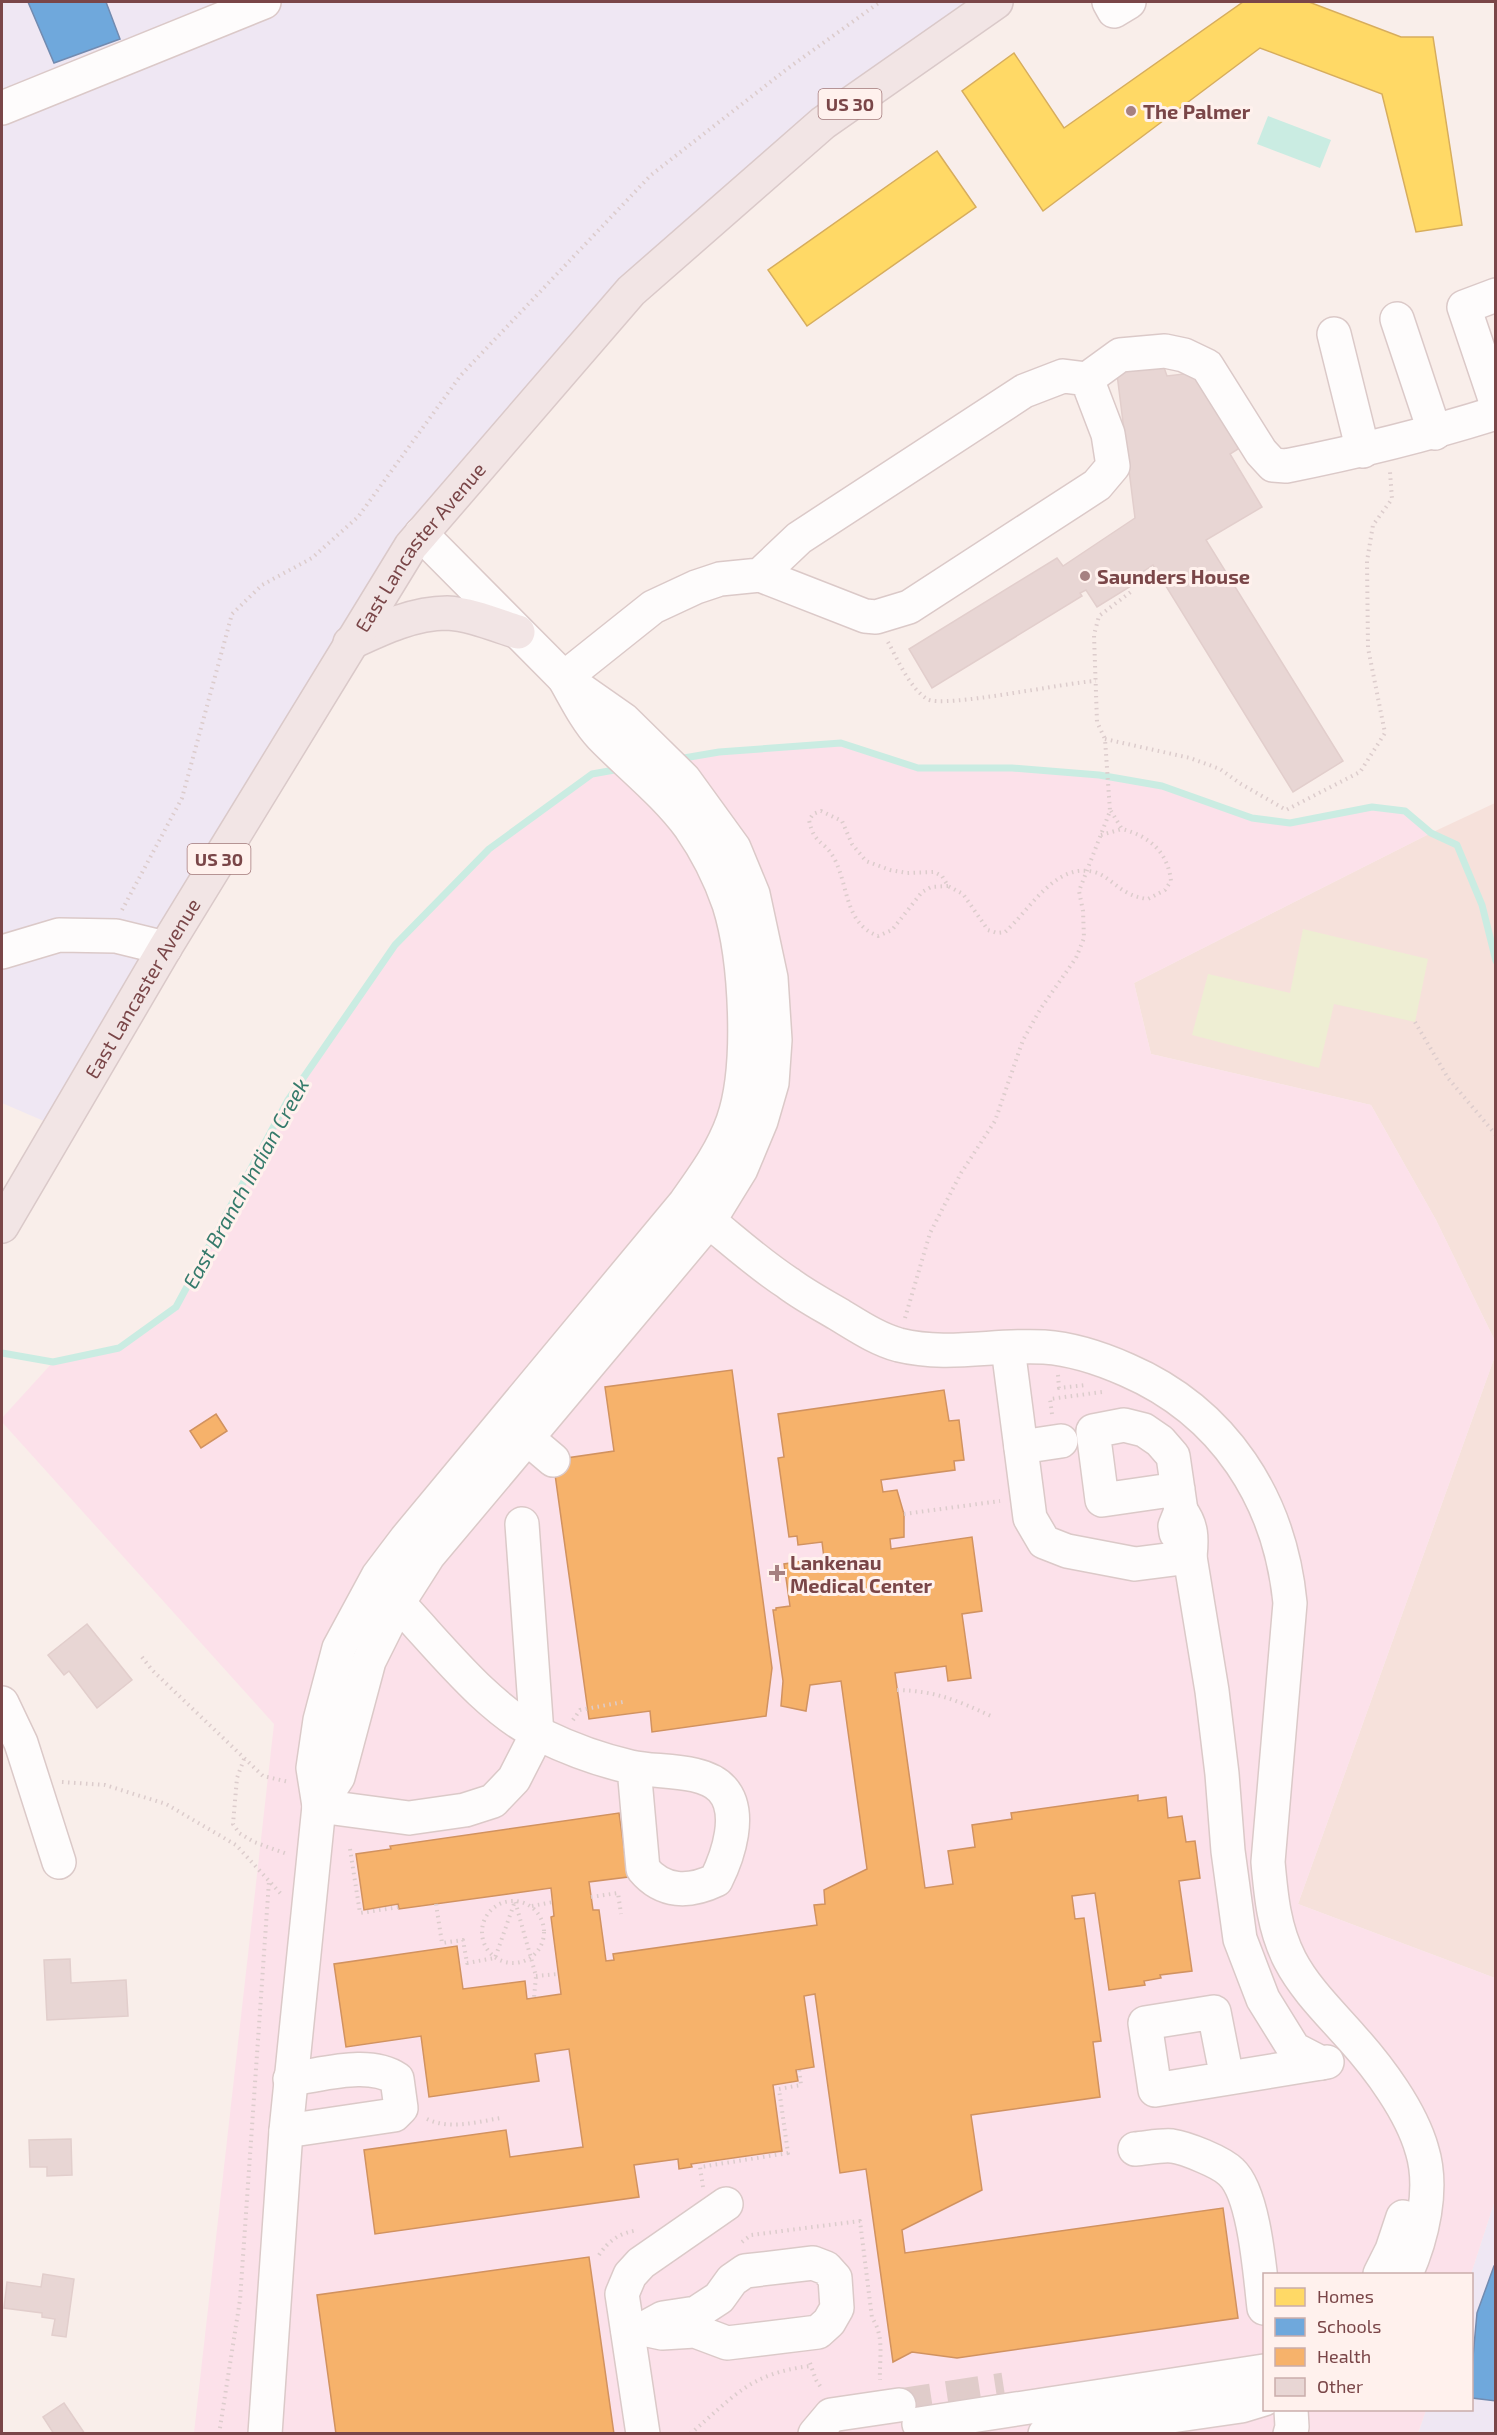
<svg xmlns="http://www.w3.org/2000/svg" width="1497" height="2435" font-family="'Exo 2',sans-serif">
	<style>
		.residential { fill: #f6e1db }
		.education { fill: #efe7f3 }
		.medical { fill: #fce1ea }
		.green { fill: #eeeed3 }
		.water { fill: #caece2 }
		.homes { fill: #ffd966; stroke: #d7ad5d; stroke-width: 1.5 }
		.schools { fill: #6fa8dc; stroke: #728bb0; stroke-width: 1.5 }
		.health { fill: #f6b26b; stroke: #d19260; stroke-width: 1.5 }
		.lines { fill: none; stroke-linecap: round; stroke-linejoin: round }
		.stream { stroke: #caece2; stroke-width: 7 }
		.building { fill: #e8d6d4; stroke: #e2cecc; stroke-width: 1.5 }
		.minor-tunnel { stroke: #e0ccca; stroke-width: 33; stroke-dasharray: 33 16; stroke-linecap: butt }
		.minor-casing { stroke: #dbc9c8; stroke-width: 36 }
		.highway-casing { stroke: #dac9c9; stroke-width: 36 }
		.path { stroke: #dccccc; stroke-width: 4; stroke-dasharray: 1.5 4.5; stroke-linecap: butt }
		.minor { stroke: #fefcfc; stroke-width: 33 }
		.highway { stroke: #f2e5e5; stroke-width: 33 }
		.poi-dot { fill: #a68181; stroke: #fff1ed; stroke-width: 2 }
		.labels { text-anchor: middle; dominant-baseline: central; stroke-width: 6; stroke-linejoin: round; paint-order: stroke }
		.shield { fill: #fff1ed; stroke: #a2797a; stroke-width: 1.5 }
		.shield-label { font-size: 18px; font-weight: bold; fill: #7a4648 }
		.poi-label { font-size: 20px; font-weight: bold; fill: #7a4648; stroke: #fff1ed; text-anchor: start }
		.street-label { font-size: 20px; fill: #7a4648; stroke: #fff1ed }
		.water-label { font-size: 21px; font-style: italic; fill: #357a6b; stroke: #fff1ed }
	</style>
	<rect width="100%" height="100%" fill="#f9eeea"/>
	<g class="residential">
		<polygon points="1495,803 1495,1341 1436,1220 1371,1105 1151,1054 1134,983 1431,833"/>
		<polygon points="1495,1356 1495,1978 1298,1904"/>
	</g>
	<g class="education">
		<polygon points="2,2 996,2 631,291 430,523 60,1128 2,1103"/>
		<polygon points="1495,2200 1495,2433 1418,2434 1426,2410 1472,2410 1471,2274"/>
	</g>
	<polygon class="medical" points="841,743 918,768 1012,768 1099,775 1162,786 1252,818 1290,823 1372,807 1405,811 1431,833 1134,983 1151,1054 1371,1105 1436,1220 1495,1341 1495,1356 1298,1904 1495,1978 1495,2200 1471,2274 1264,2274 1264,2410 1426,2410 1418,2433 194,2433 274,1724 2,1422 2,1418 53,1362 119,1348 176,1307 288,1100 395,945 489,849 592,774 662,759 719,752"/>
	<polygon class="green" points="1303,929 1428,959 1415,1022 1334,1004 1319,1068 1192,1035 1208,974 1290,993"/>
	<polygon class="water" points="1268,116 1331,140 1320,168 1257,144"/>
	<g class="homes">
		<polygon points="1243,2 1309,2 1401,37 1433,37 1462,225 1416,232 1382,94 1260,48 1043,211 962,91 1014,53 1064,128"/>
		<polygon points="937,151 976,207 807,326 768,270"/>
	</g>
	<g class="schools">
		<polygon points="28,2 106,2 120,39 54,63"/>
		<polygon points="1494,2266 1496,2266 1496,2401 1472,2398 1472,2368 1477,2313"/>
	</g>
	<g class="health">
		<polygon points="732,1370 772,1668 766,1716 652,1732 650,1711 589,1719 553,1460 614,1451 605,1387"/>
		<polygon points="944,1390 949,1421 959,1420 964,1460 954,1461 955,1470 881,1480 883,1492 897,1490 904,1514 904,1537 890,1539 891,1549 972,1537 982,1611 962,1614 971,1678 948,1681 946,1666 895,1673 925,1888 953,1884 948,1851 975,1847 972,1825 1012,1819 1011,1813 1138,1795 1138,1801 1166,1797 1168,1818 1182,1816 1186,1842 1195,1841 1200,1878 1179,1881 1192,1971 1160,1975 1161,1978 1144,1981 1145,1985 1109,1990 1095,1893 1072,1896 1075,1919 1084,1918 1101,2041 1093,2042 1100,2097 971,2115 982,2190 902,2230 905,2253 1223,2208 1238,2318 957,2358 912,2352 893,2362 866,2169 840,2173 815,1994 804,1996 814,2067 796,2070 798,2081 773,2085 782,2151 691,2164 692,2167 679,2169 678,2159 634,2165 639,2197 375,2234 364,2150 506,2130 510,2157 583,2147 569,2049 535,2054 539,2081 429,2097 421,2036 346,2047 334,1964 457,1946 463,1989 525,1981 527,1999 561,1994 551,1917 554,1916 551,1888 399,1909 398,1904 364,1910 356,1854 391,1849 390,1846 619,1813 628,1877 589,1882 593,1910 599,1910 606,1961 614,1960 613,1954 817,1925 814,1905 825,1904 824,1890 867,1869 841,1681 810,1685 806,1711 781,1706 783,1681 773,1610 776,1610 776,1608 790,1606 784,1564 824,1558 822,1542 798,1545 797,1536 789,1537 778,1458 784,1457 778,1414"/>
		<polygon points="216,1414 227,1431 201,1448 190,1431"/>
		<polygon points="589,2257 614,2434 336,2434 317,2295"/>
	</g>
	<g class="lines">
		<g class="stream">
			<polyline points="678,759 719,752 841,743 918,768 1012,768 1099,775 1162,786 1252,818 1290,823 1372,807 1405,811 1431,833 1457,845 1482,905 1496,961"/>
			<polyline points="2,1353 53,1362 119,1348 176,1307 288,1100 395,945 489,849 592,774 620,769"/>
		</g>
	</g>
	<g class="building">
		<polygon points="1160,356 1167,376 1201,372 1246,444 1230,454 1262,507 1206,540 1343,761 1293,792 1153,565 1141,573 1144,578 1097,607 1086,590 1080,593 1082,596 932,688 909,649 1057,558 1063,566 1135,518 1116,366"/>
		<polygon points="87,1624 132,1680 97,1708 69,1671 64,1675 48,1655"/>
		<polygon points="70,1959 71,1983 126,1980 128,2016 47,2020 44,1960"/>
		<polygon points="71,2139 72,2175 47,2176 47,2167 30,2167 29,2140"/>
		<polygon points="43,2274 74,2279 66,2337 52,2335 55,2319 42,2317 42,2313 4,2308 7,2282 41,2287"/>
		<polygon points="64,2403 85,2434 54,2434 43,2417"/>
	</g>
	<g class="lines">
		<polyline class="minor-tunnel" points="899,2405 1004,2389"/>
		<defs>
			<g id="minor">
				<polyline points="1109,2 1114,11 1129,2"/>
				<polyline points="2,108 264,2"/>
				<polyline points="1496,295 1464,307 1496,402"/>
				<polyline points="1397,319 1435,433"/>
				<polyline points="1334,334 1363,451"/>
				<path d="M 1087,379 L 1120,355 L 1165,351 L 1184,355 L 1207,366 L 1261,452 L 1273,465 L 1286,466 C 1357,452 1426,435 1496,413"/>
				<polyline points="564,678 653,607 696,587 720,579 760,575 865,616 876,617 909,607 1097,485 1113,466 1108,434 1087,379 1063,376 1024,391 799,538 760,575"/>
				<polyline points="2,952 59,935 116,936 165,948"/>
				<path d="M 691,1207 C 724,1232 754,1261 788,1283 C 804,1295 821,1304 838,1314 C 858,1326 877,1339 899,1345 C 948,1357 995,1344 1044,1347 C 1073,1349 1100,1358 1127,1370 C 1224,1412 1280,1499 1290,1603 L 1268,1862 C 1271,1896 1274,1929 1290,1960 C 1305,1989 1331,2014 1352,2038 C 1379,2068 1411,2111 1422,2150 C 1434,2189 1422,2238 1406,2274"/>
				<polyline points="1008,1348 1030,1518 1044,1542 1067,1551 1135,1564 1190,1557"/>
				<polyline points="527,1438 553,1460"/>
				<polyline points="1021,1447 1061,1441"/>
				<path d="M 1181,1511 C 1192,1526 1192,1538 1190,1557 L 1212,1691 L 1222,1774 L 1228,1851 L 1240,1939 L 1263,1999 L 1294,2049 L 1321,2063"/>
				<polyline points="1176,1533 1175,1526 1181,1511 1173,1456 1160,1441 1144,1430 1124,1425 1093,1431 1102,1500 1178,1489"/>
				<path d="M 387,1588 L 398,1603 C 439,1646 488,1710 541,1735 C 570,1749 599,1760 631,1767 C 656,1773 703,1768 722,1789 C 743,1812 728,1856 716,1880 C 689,1893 663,1893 643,1869 L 634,1768"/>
				<polyline points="2,1703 21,1743 59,1862"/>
				<polyline points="319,1806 338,1777 369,1661 398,1603 428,1556 709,1221 741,1169 761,1121 772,1083 775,1040 771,978 753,894 734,848 684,779 624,720 564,678 421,534"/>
				<polyline points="319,1806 409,1818 465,1810 493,1801 514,1779 537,1734 522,1524"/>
				<polyline points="1227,2078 1214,2012 1145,2023 1155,2090 1327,2062"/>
				<path d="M 286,2131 L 394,2115 L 401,2108 L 397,2079 C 369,2060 323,2075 290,2079"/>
				<path d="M 1135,2149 C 1147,2148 1161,2145 1172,2146 C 1186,2148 1221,2162 1231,2172 C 1255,2194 1260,2275 1264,2308"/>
				<polyline points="1380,2274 1392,2250 1403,2217"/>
				<polyline points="628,2331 643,2329 663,2318 696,2313 719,2298 732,2280 745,2271 813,2263 826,2268 835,2278 837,2308 829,2322 818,2332 727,2343 695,2331 662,2333 643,2329"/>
				<polyline points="919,2424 1264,2371"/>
				<path d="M 265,2434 L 286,2131 L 319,1806 L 313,1768 L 320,1720 L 339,1648 L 378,1576 L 406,1539 L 685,1203 C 704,1176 722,1152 733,1121 C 752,1067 746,958 729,904 C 720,878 706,850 690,827 C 665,793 630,766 601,736 C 586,720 575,697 564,678"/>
				<polyline points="643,2434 622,2294 630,2275 641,2263 726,2204"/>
				<polyline points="815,2434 831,2415 899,2405"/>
				<polyline points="1045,2434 1241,2406 1264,2399"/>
				<polyline points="1290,2434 1292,2427 1291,2410"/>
			</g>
			<g id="highway">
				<path d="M 350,643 C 380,629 413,613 447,613 C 470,614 496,625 518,632"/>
				<path id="s1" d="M 2,1226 L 165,948 L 411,546 L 631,291 L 823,123 L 996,2"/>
			</g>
		</defs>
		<use href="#minor" class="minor-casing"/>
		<use href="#highway" class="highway-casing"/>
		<g class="path">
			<path d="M 888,642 C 898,660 909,687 927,699 C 943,709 1067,682 1096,681"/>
			<polyline points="1105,739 1190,758 1220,769 1241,784 1286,810 1360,772 1385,733 1368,648 1367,561 1373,525 1392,499 1390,472"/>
			<polyline points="1101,835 1122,829"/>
			<path d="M 948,886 L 931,887 L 922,892 L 892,930 L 878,936 C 844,923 849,886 834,858 C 824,840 814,845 809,820 L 813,814 L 821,811 L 842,821 L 852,844 L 866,861 L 890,870 L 907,873 L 934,872 L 942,876 L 948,886 L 963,894 L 988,930 L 997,933 L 1005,932 C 1030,910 1055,862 1094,872 C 1106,875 1115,886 1126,892 C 1133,896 1140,898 1148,899 L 1165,890 L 1171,881 C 1168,852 1149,836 1122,829 L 1111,811"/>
			<polyline points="122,910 182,798 232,614 262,585 312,558 358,517 461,375 651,175 787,69 880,2"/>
			<polyline points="1415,1022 1448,1078 1496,1135"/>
			<polyline points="905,1318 930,1233 961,1173 995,1121 1023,1040 1041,1008 1076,958 1084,938 1083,911 1079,891 1110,811 1105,739 1097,722 1094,635 1099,616 1132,591"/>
			<polyline points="1058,1375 1059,1388 1086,1385"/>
			<polyline points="1052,1414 1050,1399 1102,1392 1101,1389"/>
			<polyline points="904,1514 1000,1501"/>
			<polyline points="142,1657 152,1670 263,1776 289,1782"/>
			<path d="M 897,1690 C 936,1691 956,1700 991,1716"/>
			<polyline points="573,1720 580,1710 623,1702"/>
			<polyline points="244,1759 237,1778 233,1824 239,1833 254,1842 287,1854"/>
			<polyline points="62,1782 105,1785 166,1804 236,1845 282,1895"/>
			<polyline points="350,1849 360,1913 399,1907"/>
			<polyline points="591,1897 618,1893 621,1914"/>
			<circle cx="513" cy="1932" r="31"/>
			<polyline points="436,1904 442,1943 463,1940 467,1963 495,1958 515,1901 536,1976 534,1998"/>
			<polyline points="532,1906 553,1902"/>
			<polyline points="536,1976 558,1974"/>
			<path d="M 427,2119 C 450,2130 476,2122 501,2118"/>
			<polyline points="703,2187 700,2167 788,2153 779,2089 801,2085 799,2069"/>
			<path d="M 742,2242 L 751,2235 L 860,2221 L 872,2318 C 885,2336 879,2359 880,2380"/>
			<path d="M 599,2255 C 609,2240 620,2233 638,2230"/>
			<polyline points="810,2363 816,2380 822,2389"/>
			<polyline points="219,2434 240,2300 269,1881"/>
			<path d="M 690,2434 C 735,2396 748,2374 810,2366"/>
		</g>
		<use href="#minor" class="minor"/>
		<use href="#highway" class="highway"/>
	</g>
	<g class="poi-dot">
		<circle cx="1131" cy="111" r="6"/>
		<circle cx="1085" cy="576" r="6"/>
		<path d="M774 1564h6v6h6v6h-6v6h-6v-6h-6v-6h6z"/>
	</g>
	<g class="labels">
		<g class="shield">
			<rect x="818.5" y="89" width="63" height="30" rx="4.5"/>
			<rect x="187.5" y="844" width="63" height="30" rx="4.5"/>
		</g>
		<g class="shield-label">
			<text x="850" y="104">US 30</text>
			<text x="219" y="859">US 30</text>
		</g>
		<g class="poi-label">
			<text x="1143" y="111">The Palmer</text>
			<text x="1097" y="576">Saunders House</text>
			<text x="790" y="1562">Lankenau<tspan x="790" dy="23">Medical Center</tspan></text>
		</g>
		<g class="street-label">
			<text stroke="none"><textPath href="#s1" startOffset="798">East Lancaster Avenue</textPath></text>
			<text stroke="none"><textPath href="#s1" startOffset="276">East Lancaster Avenue</textPath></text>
		</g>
		<g class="water-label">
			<text transform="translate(245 1183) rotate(-61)">East Branch Indian Creek</text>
		</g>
	</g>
	<rect width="1497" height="2435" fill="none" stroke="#7a4648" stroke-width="6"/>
	<rect x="1263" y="2273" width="210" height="138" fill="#fff1ed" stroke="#caadab" stroke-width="1.5"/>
	<rect x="1275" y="2288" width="30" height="18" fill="#ffd966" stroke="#caadab" stroke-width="1.5"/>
	<text x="1317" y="2303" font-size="18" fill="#7a4648">Homes</text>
	<rect x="1275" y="2318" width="30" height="18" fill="#6fa8dc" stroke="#caadab" stroke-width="1.5"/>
	<text x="1317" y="2333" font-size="18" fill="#7a4648">Schools</text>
	<rect x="1275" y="2348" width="30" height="18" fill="#f6b26b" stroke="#caadab" stroke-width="1.5"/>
	<text x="1317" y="2363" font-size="18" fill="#7a4648">Health</text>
	<rect x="1275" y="2378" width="30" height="18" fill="#e8d6d4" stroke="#caadab" stroke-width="1.5"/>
	<text x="1317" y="2393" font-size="18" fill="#7a4648">Other</text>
</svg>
